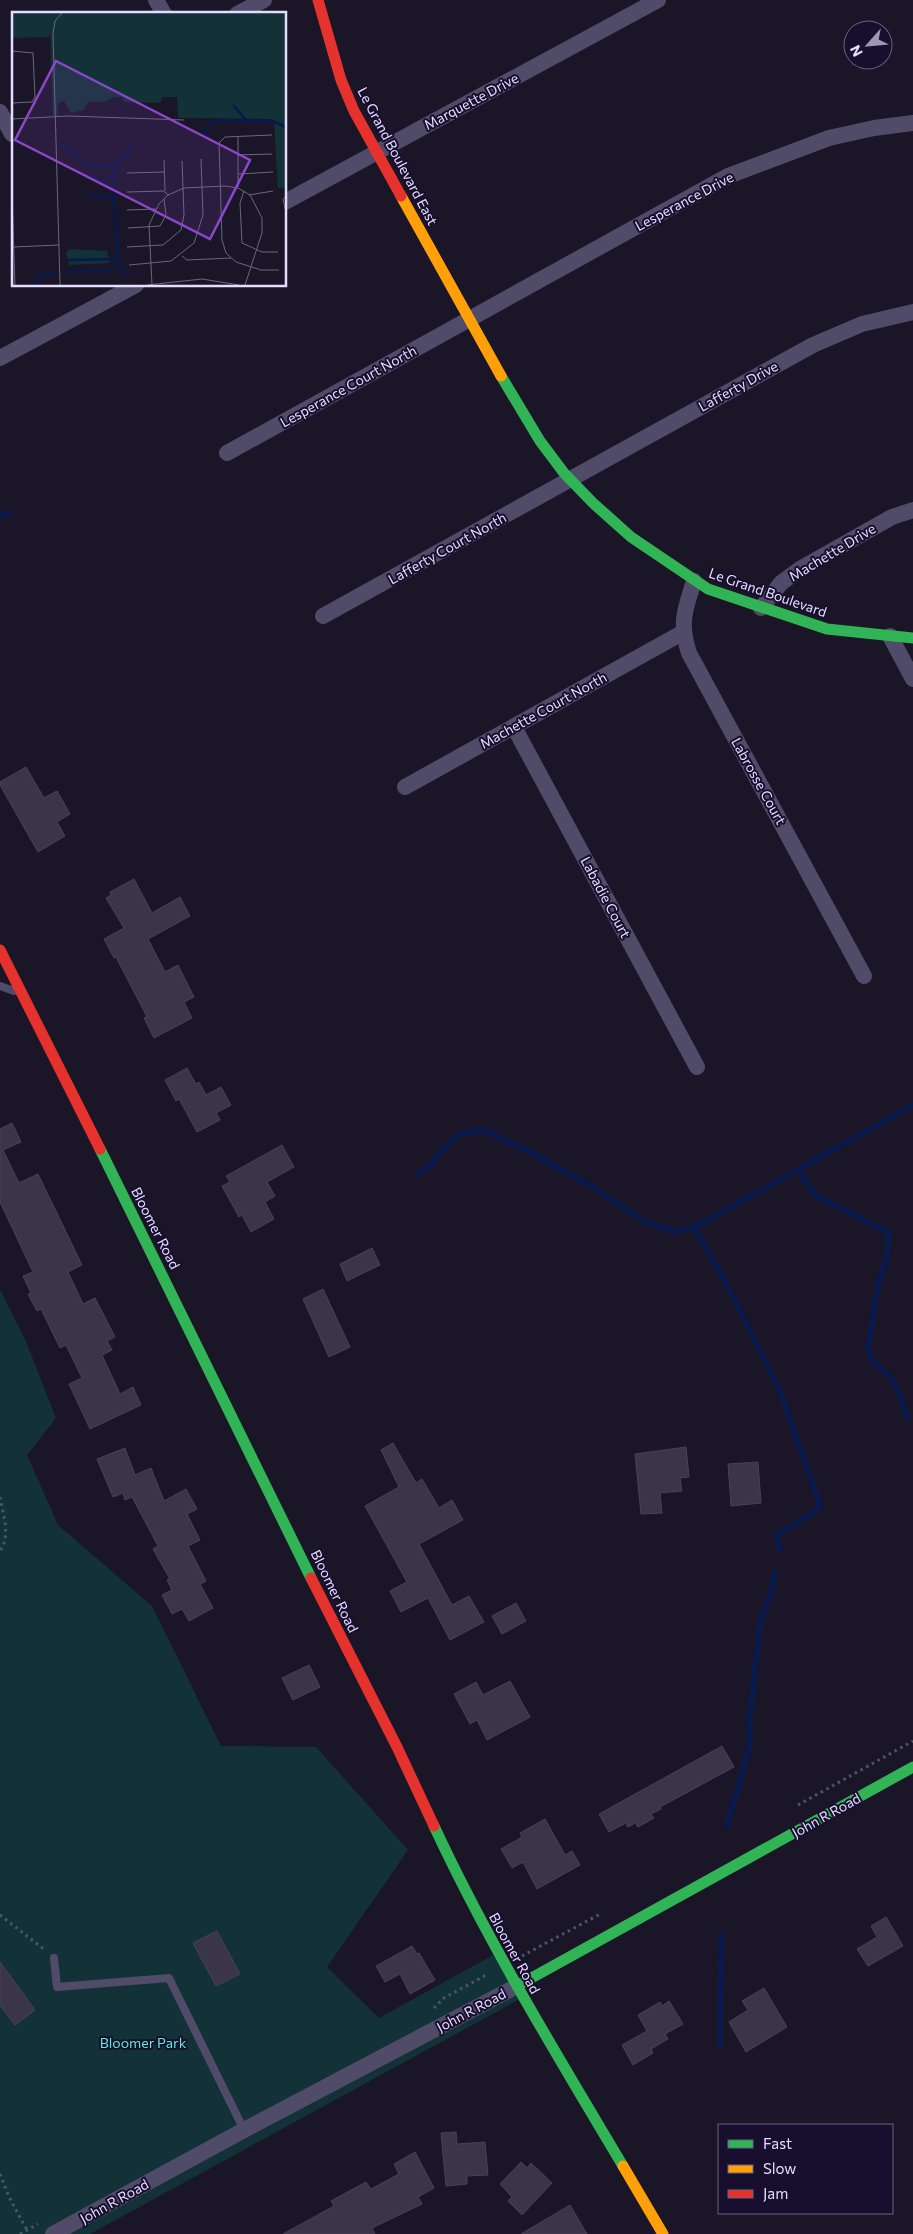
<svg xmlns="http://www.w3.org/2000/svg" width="913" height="2234" font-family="Commissioner,sans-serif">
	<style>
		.green { fill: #133237 }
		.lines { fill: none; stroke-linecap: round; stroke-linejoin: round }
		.stream { stroke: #08194d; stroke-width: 5.5 }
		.building { fill: #3b3548; stroke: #49415a }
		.path { stroke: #4a576a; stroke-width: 3; stroke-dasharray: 2.5 4; stroke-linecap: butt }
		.lane { stroke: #504b68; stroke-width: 8 }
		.street { stroke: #504b68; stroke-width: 16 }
		.fast { stroke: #30b455; stroke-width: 11 }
		.slow { stroke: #ff9f0a; stroke-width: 11 }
		.jam { stroke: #e5322d; stroke-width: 11 }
		.labels { text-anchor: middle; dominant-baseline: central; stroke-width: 4; stroke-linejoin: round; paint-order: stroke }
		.street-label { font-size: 14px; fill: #e5ddff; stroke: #180f2e }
		.park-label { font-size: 14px; fill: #5debd8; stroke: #180f2e }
		.inset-river { fill: none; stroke: #08194d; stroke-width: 2.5 }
		.inset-road { fill: none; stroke: #6c667d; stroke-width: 1 }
		.view { fill: #8b47c9; fill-opacity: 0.15; stroke: #8b47c9; stroke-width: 2.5 }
		.inset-edge { fill: none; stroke: #e5ddff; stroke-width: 2.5 }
	</style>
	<rect width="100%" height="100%" fill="#1b1627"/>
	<polygon class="green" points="0,1289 25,1339 56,1418 27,1455 58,1525 152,1606 221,1746 316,1747 408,1850 327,1967 379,2018 495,1954 520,1999 90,2234 0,2234"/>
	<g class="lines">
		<g class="stream">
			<polyline points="0,516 10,513"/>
			<polyline points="798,1170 815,1195 889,1233 887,1256 877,1289 868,1349 873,1362 890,1376 898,1390 908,1418"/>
			<polyline points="417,1174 432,1164 439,1153 460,1134 483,1130 530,1152 587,1184 644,1221 676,1232 699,1225 913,1105"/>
			<polyline points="694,1227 734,1298 779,1389 820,1504 820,1508 776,1536 780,1550"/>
			<polyline points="727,1826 750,1744 749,1724 760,1623 772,1589 775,1573"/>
			<polyline points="720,2045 721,1935"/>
		</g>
	</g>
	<g class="building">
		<polygon points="26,767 44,798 57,791 70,814 57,822 65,836 38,852 0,785 0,782"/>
		<polygon points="134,879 152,913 180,897 190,916 148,939 165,972 178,965 194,997 184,1002 192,1018 154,1038 144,1018 147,1017 116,957 114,958 104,939 124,928 106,898 111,895 110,892"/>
		<polygon points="187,1068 196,1084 199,1082 206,1095 221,1087 231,1105 216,1113 220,1120 197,1132 179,1099 176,1101 165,1080"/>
		<polygon points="12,1123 21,1142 3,1150 19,1183 38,1174 82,1265 68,1272 83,1304 95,1298 115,1337 107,1341 112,1350 102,1355 120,1394 133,1387 141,1405 90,1429 69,1384 82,1378 66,1345 60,1348 41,1309 37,1311 28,1294 31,1293 23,1276 33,1272 0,1202 0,1129"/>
		<polygon points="282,1145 294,1167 267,1182 275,1196 265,1202 274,1219 251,1232 242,1215 239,1217 222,1186 230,1182 226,1176"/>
		<polygon points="372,1248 380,1265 347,1281 340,1264"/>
		<polygon points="323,1289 350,1347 329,1357 303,1299"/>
		<polygon points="393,1443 416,1483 422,1479 439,1508 452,1500 463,1520 419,1544 452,1605 469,1596 484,1622 450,1640 428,1598 401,1612 390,1591 407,1582 365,1506 399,1487 381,1450"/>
		<polygon points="686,1447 689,1477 680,1478 682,1491 660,1493 662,1513 641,1514 635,1454"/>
		<polygon points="125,1448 135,1475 151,1468 164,1501 186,1489 197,1509 187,1514 200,1540 188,1546 206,1581 200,1584 213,1608 189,1621 182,1609 172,1614 162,1595 172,1590 167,1580 170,1579 153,1549 158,1546 132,1497 125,1500 123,1493 113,1497 97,1459"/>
		<polygon points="758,1462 761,1503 731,1506 728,1464"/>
		<polygon points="516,1603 526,1621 502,1634 492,1616"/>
		<polygon points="309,1665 320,1687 293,1700 282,1678"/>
		<polygon points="510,1681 530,1717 487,1740 477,1720 470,1724 454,1694 476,1682 483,1695"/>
		<polygon points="722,1746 734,1767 660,1807 661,1809 651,1814 654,1818 638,1827 635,1823 628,1827 626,1823 609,1832 599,1814"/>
		<polygon points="545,1819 565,1855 572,1851 580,1865 537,1889 523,1862 512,1868 501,1849 522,1837 520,1833"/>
		<polygon points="886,1917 903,1946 868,1966 857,1949 877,1937 871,1926"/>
		<polygon points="217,1931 240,1974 216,1986 193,1943"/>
		<polygon points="412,1946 417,1954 419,1953 435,1980 410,1994 400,1974 385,1982 376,1966"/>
		<polygon points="0,1962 35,2010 15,2025 0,2005"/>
		<polygon points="764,1988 787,2027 746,2052 729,2022 748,2010 742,2001"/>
		<polygon points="669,2001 683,2024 665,2034 668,2039 651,2049 653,2053 633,2065 622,2045 647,2031 638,2015 660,2002 662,2006"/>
		<polygon points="456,2132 457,2144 485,2142 488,2175 467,2176 467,2184 446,2186 441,2133"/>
		<polygon points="415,2152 434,2188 418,2197 422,2204 372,2228 375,2234 283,2234 334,2206 331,2201 366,2182 371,2189 399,2174 394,2164"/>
		<polygon points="521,2162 527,2168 531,2163 552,2183 522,2215 508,2201 512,2197 500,2184"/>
		<polygon points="570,2205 587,2234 521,2234"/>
	</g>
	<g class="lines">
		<g class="path">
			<path d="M 0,1497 C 3,1515 11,1535 0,1551"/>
			<polyline points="798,1805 913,1741"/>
			<polyline points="0,1915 45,1950"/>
			<polyline points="522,1956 602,1913"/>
			<polyline points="434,2008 444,1998 488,1974"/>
			<polyline points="0,2174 9,2197 27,2230"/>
			<polyline points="20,2234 38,2224"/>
		</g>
		<g class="lane">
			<polyline points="0,986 14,991"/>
			<polyline points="54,1958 57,1987 169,1978 244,2130"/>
		</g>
		<g class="street">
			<polyline points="156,0 164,14"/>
			<polyline points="237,14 264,0"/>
			<polyline points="0,112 12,134"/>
			<polyline points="285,202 658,0"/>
			<polyline points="0,358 136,285"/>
			<polyline points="227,453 728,176 829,138 874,128 913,123"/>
			<path d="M 694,581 C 685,610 679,622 689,653 L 864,976"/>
			<polyline points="761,608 781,583 800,569 892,517 913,510"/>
			<polyline points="323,616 813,345 862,324 913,312"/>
			<polyline points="890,636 913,679"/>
			<polyline points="514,727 697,1067"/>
			<polyline points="405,787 682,633"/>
			<polyline points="53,2234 244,2130 517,1986"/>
		</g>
		<g class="fast">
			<polyline points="501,376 540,441 564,473 593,503 631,537 708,589 827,629 913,638"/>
			<polyline points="100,1149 311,1578"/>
			<path d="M 434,1826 C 489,1944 557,2055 623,2166"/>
			<polyline points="517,1986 913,1767"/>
		</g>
		<g class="slow">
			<polyline points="401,196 501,376"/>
			<polyline points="623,2166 663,2234"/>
		</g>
		<g class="jam">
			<polyline points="318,0 341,80 354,111 401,196"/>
			<polyline points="0,950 100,1149"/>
			<polyline points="311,1578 397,1747 434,1826"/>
		</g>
	</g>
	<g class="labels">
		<g class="street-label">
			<text transform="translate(471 101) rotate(-28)">Marquette Drive</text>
			<text transform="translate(398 156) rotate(62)">Le Grand Boulevard East</text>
			<text transform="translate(684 201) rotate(-28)">Lesperance Drive</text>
			<text transform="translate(348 386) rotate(-29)">Lesperance Court North</text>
			<text transform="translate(738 386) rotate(-29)">Lafferty Drive</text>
			<text transform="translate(447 548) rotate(-29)">Lafferty Court North</text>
			<text transform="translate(832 552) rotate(-31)">Machette Drive</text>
			<text transform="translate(768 592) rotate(19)">Le Grand Boulevard</text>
			<text transform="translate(543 710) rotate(-29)">Machette Court North</text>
			<text transform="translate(759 781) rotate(61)">Labrosse Court</text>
			<text transform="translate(606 897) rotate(62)">Labadie Court</text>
			<text transform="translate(156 1228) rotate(63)">Bloomer Road</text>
			<text transform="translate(335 1591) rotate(64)">Bloomer Road</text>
			<text transform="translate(826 1815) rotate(-29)">John R Road</text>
			<text transform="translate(515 1953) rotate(61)">Bloomer Road</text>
			<text transform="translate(471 2010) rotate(-28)">John R Road</text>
			<text transform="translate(114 2201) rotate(-29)">John R Road</text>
		</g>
		<g class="park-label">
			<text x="143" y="2042">Bloomer Park</text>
		</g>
	</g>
	<g transform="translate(12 12)">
		<rect width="274" height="274" fill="#1b1627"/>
		<path d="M 0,0 L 274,0 L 274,176 L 266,176 L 262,108 L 260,107 L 166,106 L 165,85 L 150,85 L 148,91 L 112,90 L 110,85 L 103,85 L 92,90 L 76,90 L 72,98 L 59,101 L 52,89 L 46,91 L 46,104 L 41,104 L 38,15 L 37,25 L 0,26 ZM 59,237 L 95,239 L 98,251 L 57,253 L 54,240 Z" fill="#133237"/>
		<path class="inset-river" d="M 221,93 L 234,108M 193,126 L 195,114 L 205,109 L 261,109 L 274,115M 47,130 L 67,145M 69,147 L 71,152 L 101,154M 74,164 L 82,164 L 92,171 L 101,165M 73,184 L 96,184 L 100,186 L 102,192M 56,248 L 105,247M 53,260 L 98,258 L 106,253M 117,264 L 106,251 L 101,154 L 118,140 L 118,132M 24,273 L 27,264 L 46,260"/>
		<path class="inset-road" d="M 0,39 L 21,41 L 23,85 L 20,90 L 0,91M 0,107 L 57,104 L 172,108M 260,123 L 213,125 L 207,131 L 210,228 L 214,241 L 224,250 L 249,258 L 267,258M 226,124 L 226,175M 226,143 L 260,142M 152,148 L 153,179M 115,161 L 152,160M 227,162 L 261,160M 232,179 L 228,191 L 230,231 L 250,240 L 266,240M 115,180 L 151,179 L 157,183M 237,183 L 261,179M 274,184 L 271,187 L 274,200M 0,187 L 3,273M 115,198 L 144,197M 116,216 L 148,214 L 154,203 L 152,187M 1,235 L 47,233M 115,235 L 151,233 L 169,218 L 172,203 L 170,149M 170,244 L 175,248 L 219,246M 117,253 L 159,249 L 182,231 L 191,203 L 189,147M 48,273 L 41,21 L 43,9 L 51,0M 135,273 L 190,267 L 227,273M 140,273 L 137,213 L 147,192 L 156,183 L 172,176 L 213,174 L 226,176 L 238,183 L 250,206 L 250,221 L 233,273"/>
		<path class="view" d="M 44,49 L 238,148 L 198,227 L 3,128 Z"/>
		<rect width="274" height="274" class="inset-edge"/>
	</g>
	<rect x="718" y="2124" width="175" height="90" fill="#180f2e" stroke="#6a6182"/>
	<rect x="728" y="2140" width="25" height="8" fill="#30b455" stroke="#6a6182"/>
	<text x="763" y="2149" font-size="15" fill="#e5ddff">Fast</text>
	<rect x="728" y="2165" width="25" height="8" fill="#ff9f0a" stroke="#6a6182"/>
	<text x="763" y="2174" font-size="15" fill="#e5ddff">Slow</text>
	<rect x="728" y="2190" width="25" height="8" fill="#e5322d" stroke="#6a6182"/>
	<text x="763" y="2199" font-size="15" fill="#e5ddff">Jam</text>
	<g transform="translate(868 45) rotate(243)"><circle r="24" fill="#180f2e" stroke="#6a6182"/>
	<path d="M0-4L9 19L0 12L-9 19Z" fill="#9e97b3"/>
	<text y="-8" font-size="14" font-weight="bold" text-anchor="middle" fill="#e5ddff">N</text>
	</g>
</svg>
